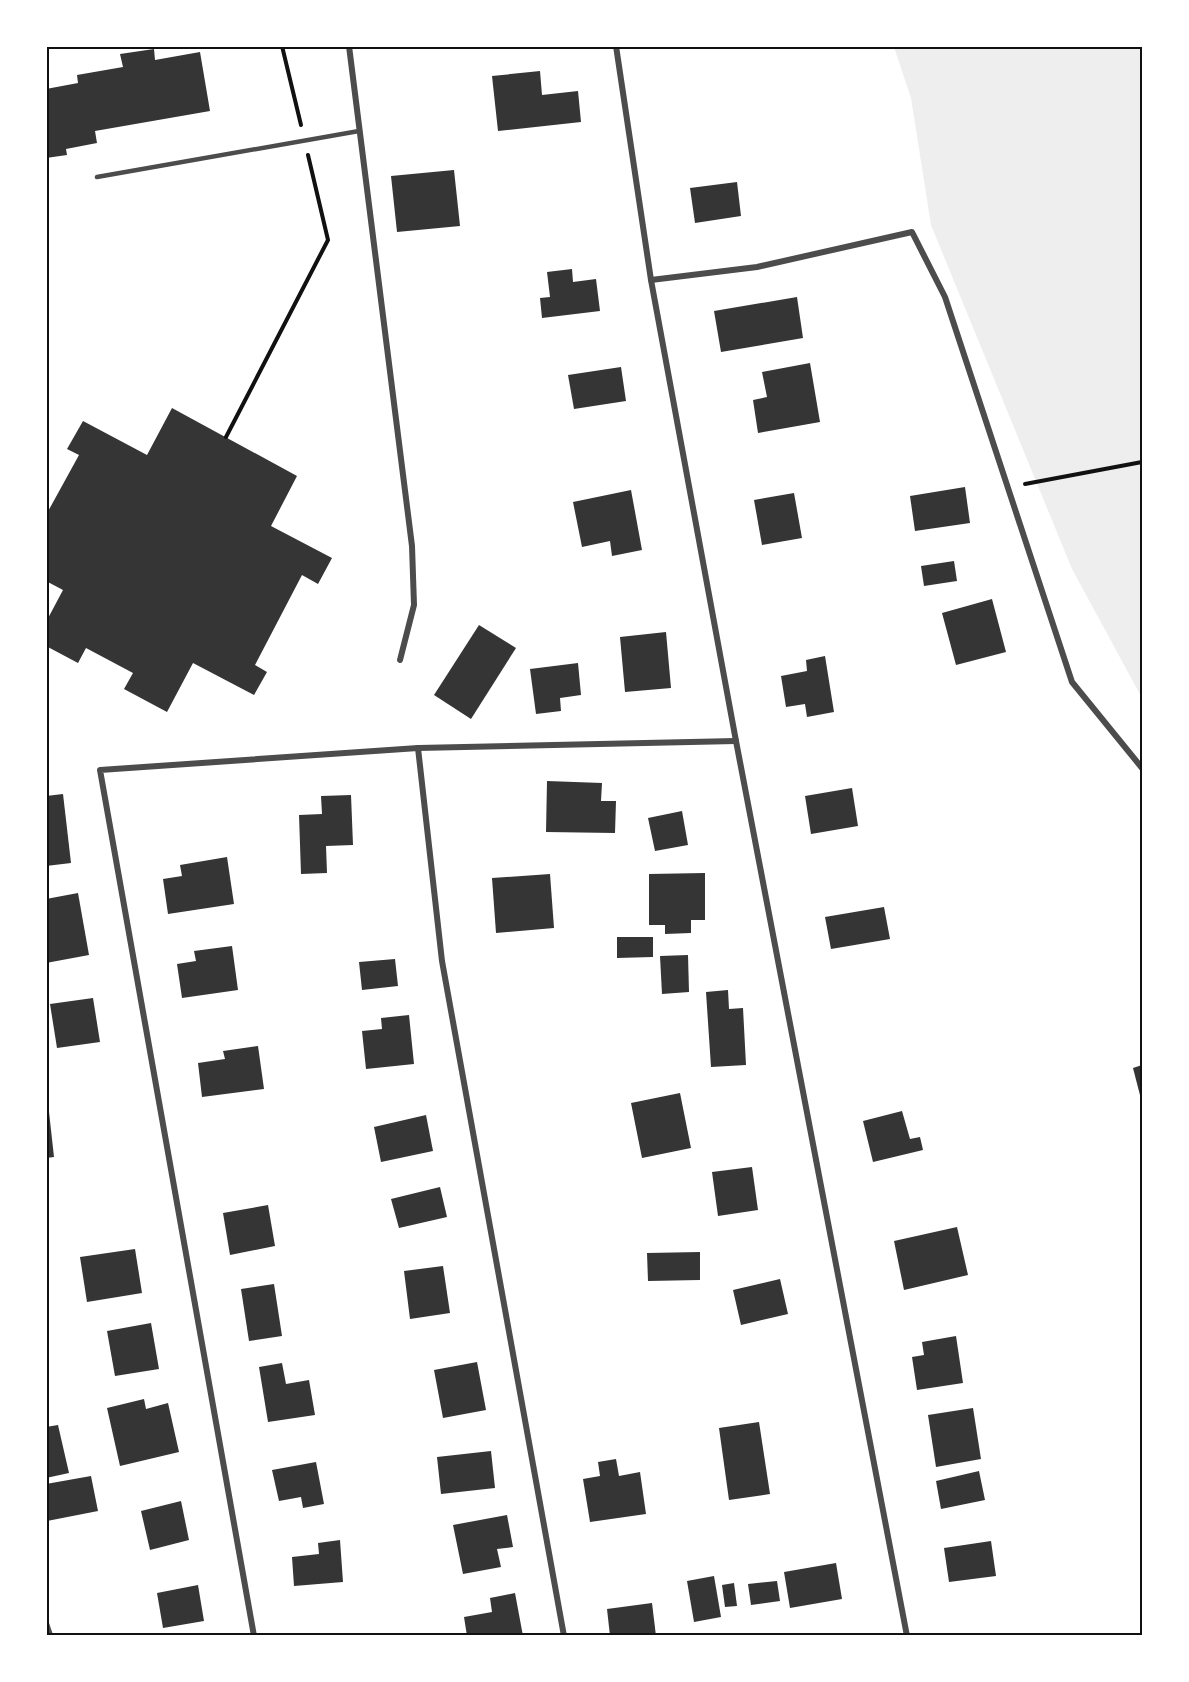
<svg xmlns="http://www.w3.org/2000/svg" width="1189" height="1682" font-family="'Nunito Sans',sans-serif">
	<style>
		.green { fill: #eee }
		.building { fill: #353535 }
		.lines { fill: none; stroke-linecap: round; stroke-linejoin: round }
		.path { stroke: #111; stroke-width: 4 }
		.service { stroke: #4c4c4c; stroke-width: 4.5 }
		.minor { stroke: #4c4c4c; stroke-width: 6 }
		.neatline { fill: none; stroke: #111; stroke-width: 2 }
	</style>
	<rect width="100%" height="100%" fill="#fff"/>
	<polygon class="green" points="894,47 1142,47 1142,698 1072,569 931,225 911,98"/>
	<g class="building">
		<polygon points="154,49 155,60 200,52 210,111 95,131 97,143 66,149 67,155 46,158 46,89 78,83 77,75 123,67 120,54"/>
		<polygon points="540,71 542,95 578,91 581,122 498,131 492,76"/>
		<polygon points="454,170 460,226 397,232 391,176"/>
		<polygon points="737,182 741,216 695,223 690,188"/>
		<polygon points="572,269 573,282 596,279 600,311 542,318 540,298 550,297 547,272"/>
		<polygon points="797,297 803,338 721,352 714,311"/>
		<polygon points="810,363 820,422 758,433 753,400 767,397 762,372"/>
		<polygon points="621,367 626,401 574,409 568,375"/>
		<polygon points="172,408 297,476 271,526 332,558 318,584 302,575 255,665 267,672 254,695 193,663 167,712 124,689 133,673 86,648 78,663 46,646 46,622 63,590 46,581 46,515 79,455 67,449 83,421 147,455"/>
		<polygon points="965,487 970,523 915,531 910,496"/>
		<polygon points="631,490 642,550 612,556 610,541 582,547 573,502"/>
		<polygon points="794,493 802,538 762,545 754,500"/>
		<polygon points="954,561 957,581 924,586 921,566"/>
		<polygon points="992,599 1006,652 956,665 942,613"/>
		<polygon points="479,625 516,648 471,719 434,695"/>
		<polygon points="666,632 671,688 625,692 620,637"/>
		<polygon points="825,656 834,712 807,717 805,704 786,707 781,676 807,671 806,660"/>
		<polygon points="578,663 581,695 560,698 561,711 536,714 530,669"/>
		<polygon points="547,781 602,783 601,801 616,801 615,833 546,832"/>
		<polygon points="852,788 858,826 811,834 805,796"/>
		<polygon points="63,794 71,863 46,866 46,796"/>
		<polygon points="351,795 353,845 326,846 327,873 301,874 299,815 322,814 321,796"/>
		<polygon points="682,811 688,845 655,851 648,818"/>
		<polygon points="227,857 234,904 168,914 163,879 182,876 180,865"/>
		<polygon points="705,873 705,920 691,920 691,933 665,934 665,925 649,925 649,874"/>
		<polygon points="550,874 554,928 496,933 492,878"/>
		<polygon points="78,893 89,955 46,963 46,899"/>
		<polygon points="884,907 890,939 831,949 825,917"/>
		<polygon points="617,937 653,937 653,957 617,958"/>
		<polygon points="232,946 238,990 182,998 177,964 196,961 194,951"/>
		<polygon points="688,955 689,992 662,994 660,956"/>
		<polygon points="395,959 398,986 362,990 359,962"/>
		<polygon points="728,990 729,1009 743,1008 746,1065 711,1067 706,992"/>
		<polygon points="93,998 100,1042 57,1048 50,1004"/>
		<polygon points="409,1015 414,1064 366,1069 362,1031 382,1029 381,1018"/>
		<polygon points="258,1046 264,1089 202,1097 198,1063 225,1059 223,1051"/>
		<polygon points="1142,1065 1142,1103 1133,1068"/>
		<polygon points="680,1093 691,1148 642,1158 631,1103"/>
		<polygon points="902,1111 910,1139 920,1137 923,1150 873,1162 863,1121"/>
		<polygon points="49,1112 54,1157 46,1158 46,1113"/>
		<polygon points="426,1115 433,1151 381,1162 374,1127"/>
		<polygon points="752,1167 758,1210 718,1216 712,1172"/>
		<polygon points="440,1187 447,1217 399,1228 391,1199"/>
		<polygon points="268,1205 275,1246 230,1255 223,1213"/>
		<polygon points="957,1227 968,1275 904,1290 894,1241"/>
		<polygon points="135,1249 142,1293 87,1302 80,1257"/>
		<polygon points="700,1252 700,1280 648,1281 647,1253"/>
		<polygon points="443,1266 450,1313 410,1319 404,1271"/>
		<polygon points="780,1279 788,1314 741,1325 733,1290"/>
		<polygon points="274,1284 282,1336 249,1341 241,1289"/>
		<polygon points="151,1323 159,1369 115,1376 107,1331"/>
		<polygon points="956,1336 963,1383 917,1390 912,1357 924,1355 922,1342"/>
		<polygon points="477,1362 486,1410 443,1418 434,1370"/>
		<polygon points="282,1363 286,1384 309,1380 315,1415 268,1422 259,1367"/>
		<polygon points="144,1399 146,1409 168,1403 179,1452 120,1466 107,1408"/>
		<polygon points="973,1408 981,1459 936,1467 928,1415"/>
		<polygon points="759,1422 770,1494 729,1500 719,1428"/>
		<polygon points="58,1425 69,1473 46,1478 46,1427"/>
		<polygon points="491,1451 495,1488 441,1494 437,1457"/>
		<polygon points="616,1459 619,1476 640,1472 646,1514 590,1522 583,1479 600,1476 598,1462"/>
		<polygon points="316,1462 324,1504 303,1508 301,1497 279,1501 272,1470"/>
		<polygon points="979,1471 985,1500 941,1509 936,1481"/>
		<polygon points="91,1476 98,1511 47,1521 46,1484"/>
		<polygon points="181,1501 189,1540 150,1550 141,1511"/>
		<polygon points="507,1515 513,1547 497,1549 501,1567 463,1574 453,1525"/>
		<polygon points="340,1540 343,1582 294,1586 292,1557 319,1554 318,1543"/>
		<polygon points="991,1541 996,1576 949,1582 944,1548"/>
		<polygon points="836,1563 842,1599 790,1608 784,1572"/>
		<polygon points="714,1576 721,1617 694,1622 687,1581"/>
		<polygon points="777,1581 780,1601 751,1605 748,1584"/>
		<polygon points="734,1583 737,1606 725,1607 722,1585"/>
		<polygon points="198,1585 204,1621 163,1628 157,1593"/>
		<polygon points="515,1593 523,1636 467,1636 464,1617 492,1612 490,1598"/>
		<polygon points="652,1603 656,1636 610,1636 607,1609"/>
	</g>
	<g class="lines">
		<g class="path">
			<polyline points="282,46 301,125"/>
			<polyline points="226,437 328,240 308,155"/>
			<polyline points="1025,484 1142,462"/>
		</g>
		<g class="service">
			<polyline points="97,177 359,131"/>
			<polyline points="46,1621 51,1636"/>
		</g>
		<g class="minor">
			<polyline points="349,46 412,546 414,605 400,660"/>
			<polyline points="616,46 651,280 736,741 907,1636"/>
			<polyline points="651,280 757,267 912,232 945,297 1072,682 1142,768"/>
			<polyline points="418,748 442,961 564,1636"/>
			<polyline points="254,1636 100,770 418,748 736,741"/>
		</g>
	</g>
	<rect width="1189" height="1682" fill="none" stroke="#ffffff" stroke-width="96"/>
	<rect x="48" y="48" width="1093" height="1586" class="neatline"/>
</svg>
